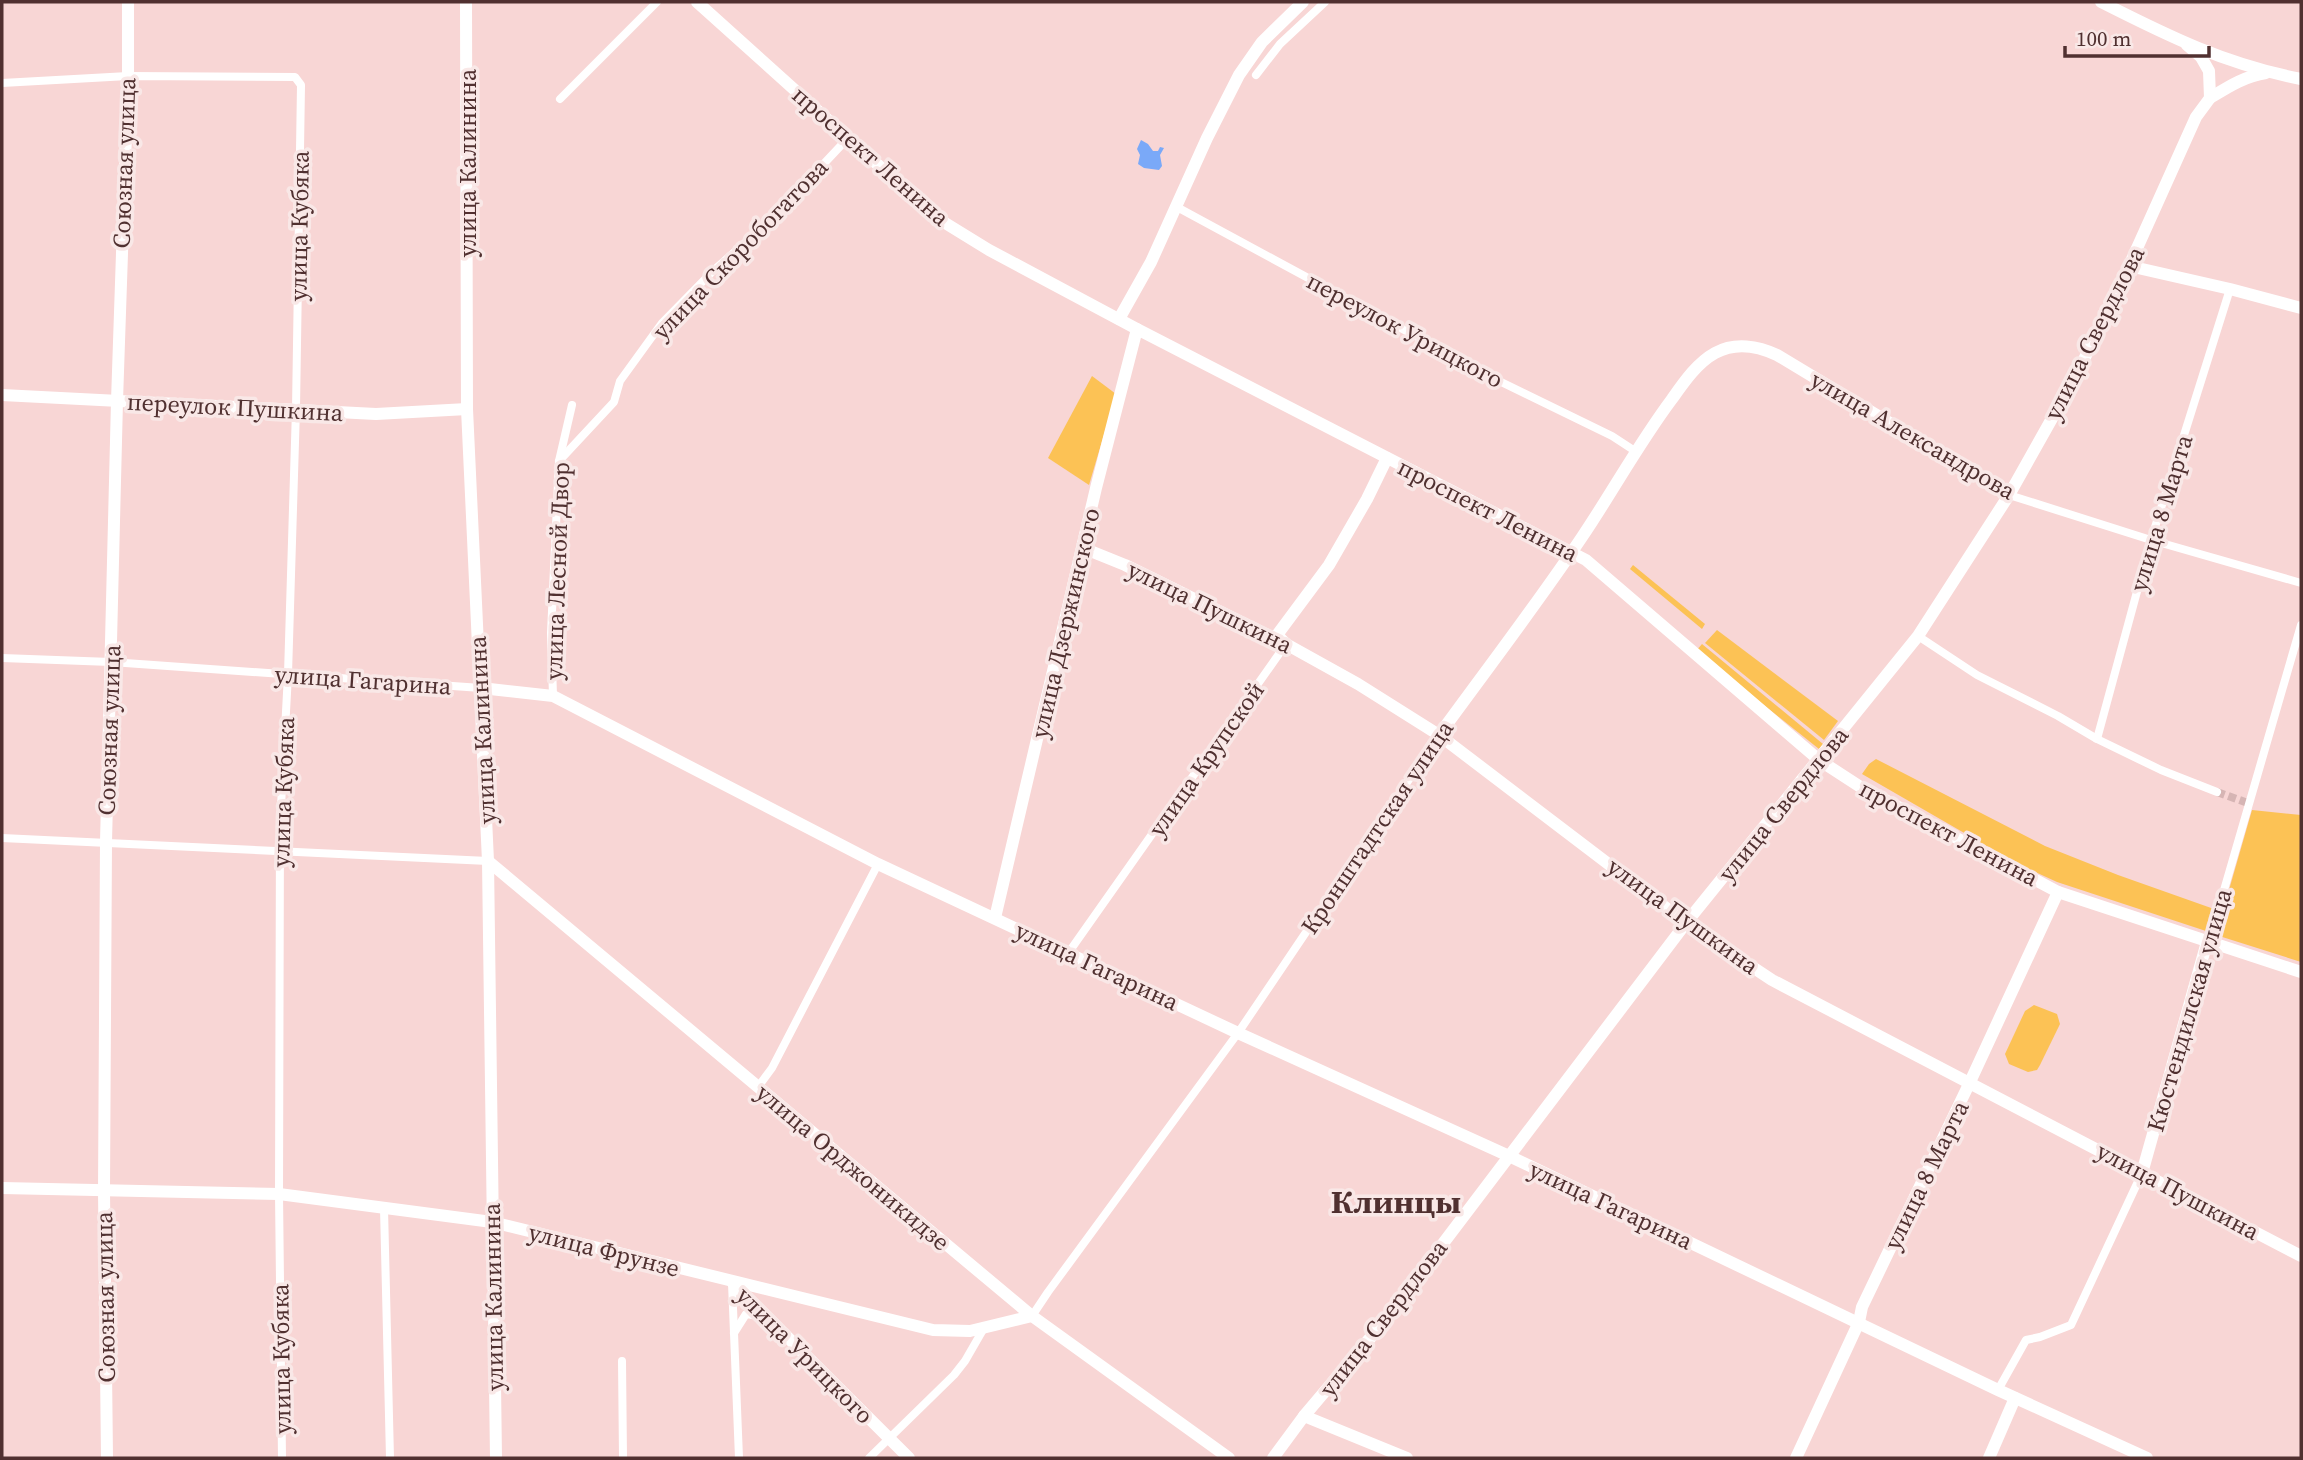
<svg xmlns="http://www.w3.org/2000/svg" width="2303" height="1460" font-family="'Source Serif 4',serif">
	<style>
		.green { fill: #fcc255 }
		.water { fill: #7aa9f8 }
		.lines { fill: none; stroke-linecap: round; stroke-linejoin: round }
		.street-tunnel { stroke: #d6b5b4; stroke-width: 8; stroke-dasharray: 8 4; stroke-linecap: butt }
		.street { stroke: #fff; stroke-width: 8 }
		.secondary { stroke: #fff; stroke-width: 12 }
		.labels { text-anchor: middle; dominant-baseline: central; stroke-width: 7; stroke-linejoin: round; paint-order: stroke }
		.street-label { font-size: 24px; fill: #503030; stroke: #f9e8e7 }
		.district-label { font-size: 32px; font-weight: bold; fill: #503030; stroke: #f9e8e7 }
	</style>
	<rect width="100%" height="100%" fill="#f8d6d5"/>
	<g class="green">
		<polygon points="1092,376 1116,394 1089,485 1048,458"/>
		<polygon points="1633,565 1705,624 1702,629 1630,569"/>
		<polygon points="1717,630 1838,721 1824,740 1705,643"/>
		<polygon points="1702,644 1823,744 1819,749 1696,651"/>
		<polygon points="1876,759 2045,846 2118,875 2214,909 2209,932 2057,882 2018,864 1862,774 1869,764"/>
		<polygon points="2252,810 2301,815 2301,962 2216,935"/>
		<polygon points="2034,1005 2057,1014 2060,1024 2040,1065 2037,1070 2028,1072 2009,1064 2005,1054 2025,1011"/>
	</g>
	<polygon class="water" points="1141,140 1148,144 1153,151 1158,151 1160,147 1164,148 1160,155 1162,166 1159,170 1144,168 1138,164 1140,155 1137,149"/>
	<g class="lines">
		<polyline class="street-tunnel" points="2217,792 2248,803"/>
		<g class="street">
			<polyline points="1256,75 1280,44 1325,2"/>
			<polyline points="2,83 128,76 295,77 301,85 296,409 288,674 280,825 279,1194 282,1458"/>
			<polyline points="560,99 657,2"/>
			<polyline points="1175,206 1495,379 1612,436 1635,451"/>
			<polyline points="559,461 614,402 620,381 662,323 714,270 770,221 848,138"/>
			<polyline points="2009,495 2151,540 2301,583"/>
			<polyline points="1918,636 1977,675 2058,716 2097,739 2161,770 2217,792"/>
			<polyline points="2,658 111,662 481,688"/>
			<polyline points="553,696 551,633 559,461 572,405"/>
			<polyline points="2097,739 2151,540 2230,289"/>
			<polyline points="2,838 488,861"/>
			<polyline points="2207,942 2213,928 2301,625"/>
			<polyline points="1069,952 1286,644"/>
			<polyline points="758,1087 772,1068 878,864"/>
			<polyline points="384,1208 390,1458"/>
			<polyline points="732,1283 739,1458"/>
			<polyline points="1032,1316 1048,1292 1238,1033 1439,735"/>
			<polyline points="734,1333 746,1314 766,1317"/>
			<polyline points="622,1361 623,1458"/>
			<polyline points="1998,1390 2026,1340 2040,1337 2071,1325 2142,1173"/>
			<polyline points="869,1458 954,1375 965,1361 984,1328"/>
		</g>
		<g class="secondary">
			<polyline points="466,2 467,409 488,861 496,1458"/>
			<polyline points="697,2 937,218 989,250 1137,329 1586,560 1819,760 1859,786 2058,892 2301,972"/>
			<path d="M 2101,2 C 2170,37 2225,64 2301,79"/>
			<path d="M 2210,98 C 2228,87 2245,76 2266,73"/>
			<polyline points="2129,266 2230,289 2301,308"/>
			<polyline points="1119,319 1151,262 1207,138 1239,75 1262,42 1303,2"/>
			<polyline points="2,395 376,414 467,409"/>
			<polyline points="1083,548 1125,565 1286,644 1358,684 1439,735 1686,923 1772,980 2301,1256"/>
			<polyline points="1285,643 1277,635 1329,565 1367,499 1387,458"/>
			<polyline points="481,688 553,696 878,864 1238,1033 1509,1156 1998,1390 2147,1458"/>
			<path d="M 1439,735 C 1487,669 1537,604 1582,537 C 1613,491 1639,443 1672,399 C 1684,382 1697,363 1715,353 C 1735,342 1758,346 1777,355 L 2009,495"/>
			<polyline points="488,861 1032,1316 1229,1458"/>
			<polyline points="995,918 1096,488 1137,329"/>
			<polyline points="2142,1173 2207,942"/>
			<polyline points="2,1188 279,1194 492,1222 933,1330 970,1331 1032,1316"/>
			<polyline points="733,1283 909,1458"/>
			<polyline points="1304,1416 1407,1458"/>
			<polyline points="107,1458 104,1191 106,842 117,401 128,76 128,2"/>
			<polyline points="1273,1458 1304,1416 1382,1324 1686,923 1918,636 2009,495 2077,374 2129,266 2196,117 2210,98 2209,71 2201,57 2187,45"/>
			<polyline points="1796,1458 1859,1322 1862,1307 1970,1082 2058,892"/>
			<polyline points="1989,1458 2015,1398"/>
		</g>
	</g>
	<g class="labels">
		<g class="street-label">
			<text transform="translate(871 156) rotate(41)">проспект Ленина</text>
			<text transform="translate(124 163) rotate(-88)">Союзная улица</text>
			<text transform="translate(467 163) rotate(-90)">улица Калинина</text>
			<text transform="translate(299 226) rotate(-89)">улица Кубяка</text>
			<text transform="translate(740 249) rotate(-46)">улица Скоробогатова</text>
			<text transform="translate(1405 330) rotate(28)">переулок Урицкого</text>
			<text transform="translate(2094 333) rotate(-63)">улица Свердлова</text>
			<text transform="translate(235 407) rotate(3)">переулок Пушкина</text>
			<text transform="translate(1913 435) rotate(30)">улица Александрова</text>
			<text transform="translate(1488 510) rotate(27)">проспект Ленина</text>
			<text transform="translate(2161 513) rotate(-73)">улица 8 Марта</text>
			<text transform="translate(557 571) rotate(-88)">улица Лесной Двор</text>
			<text transform="translate(1210 607) rotate(26)">улица Пушкина</text>
			<text transform="translate(1065 623) rotate(-77)">улица Дзержинского</text>
			<text transform="translate(363 680) rotate(4)">улица Гагарина</text>
			<text transform="translate(109 730) rotate(-88)">Союзная улица</text>
			<text transform="translate(482 730) rotate(-93)">улица Калинина</text>
			<text transform="translate(1206 759) rotate(-55)">улица Крупской</text>
			<text transform="translate(283 792) rotate(-88)">улица Кубяка</text>
			<text transform="translate(1783 804) rotate(-51)">улица Свердлова</text>
			<text transform="translate(1377 827) rotate(-56)">Кронштадтская улица</text>
			<text transform="translate(1949 833) rotate(28)">проспект Ленина</text>
			<text transform="translate(1683 916) rotate(36)">улица Пушкина</text>
			<text transform="translate(1097 966) rotate(25)">улица Гагарина</text>
			<text transform="translate(2189 1010) rotate(-74)">Кюстендилская улица</text>
			<text transform="translate(853 1167) rotate(40)">улица Орджоникидзе</text>
			<text transform="translate(1926 1175) rotate(-64)">улица 8 Марта</text>
			<text transform="translate(2178 1191) rotate(28)">улица Пушкина</text>
			<text transform="translate(1611 1205) rotate(25)">улица Гагарина</text>
			<text transform="translate(604 1250) rotate(14)">улица Фрунзе</text>
			<text transform="translate(105 1297) rotate(-91)">Союзная улица</text>
			<text transform="translate(493 1297) rotate(-91)">улица Калинина</text>
			<text transform="translate(1383 1318) rotate(-52)">улица Свердлова</text>
			<text transform="translate(805 1355) rotate(45)">улица Урицкого</text>
			<text transform="translate(281 1359) rotate(-91)">улица Кубяка</text>
		</g>
		<g class="district-label">
			<text x="1396" y="1202">Клинцы</text>
		</g>
	</g>
	<rect width="2303" height="1460" fill="none" stroke="#503030" stroke-width="7"/>
	<path d="M2065 46v10h144v-10" fill="none" stroke="#503030" stroke-width="3.5"/>
	<text x="2076" y="46" font-size="21" fill="#503030" stroke="#f9e8e7" stroke-width="5" paint-order="stroke">100 m</text>
</svg>
